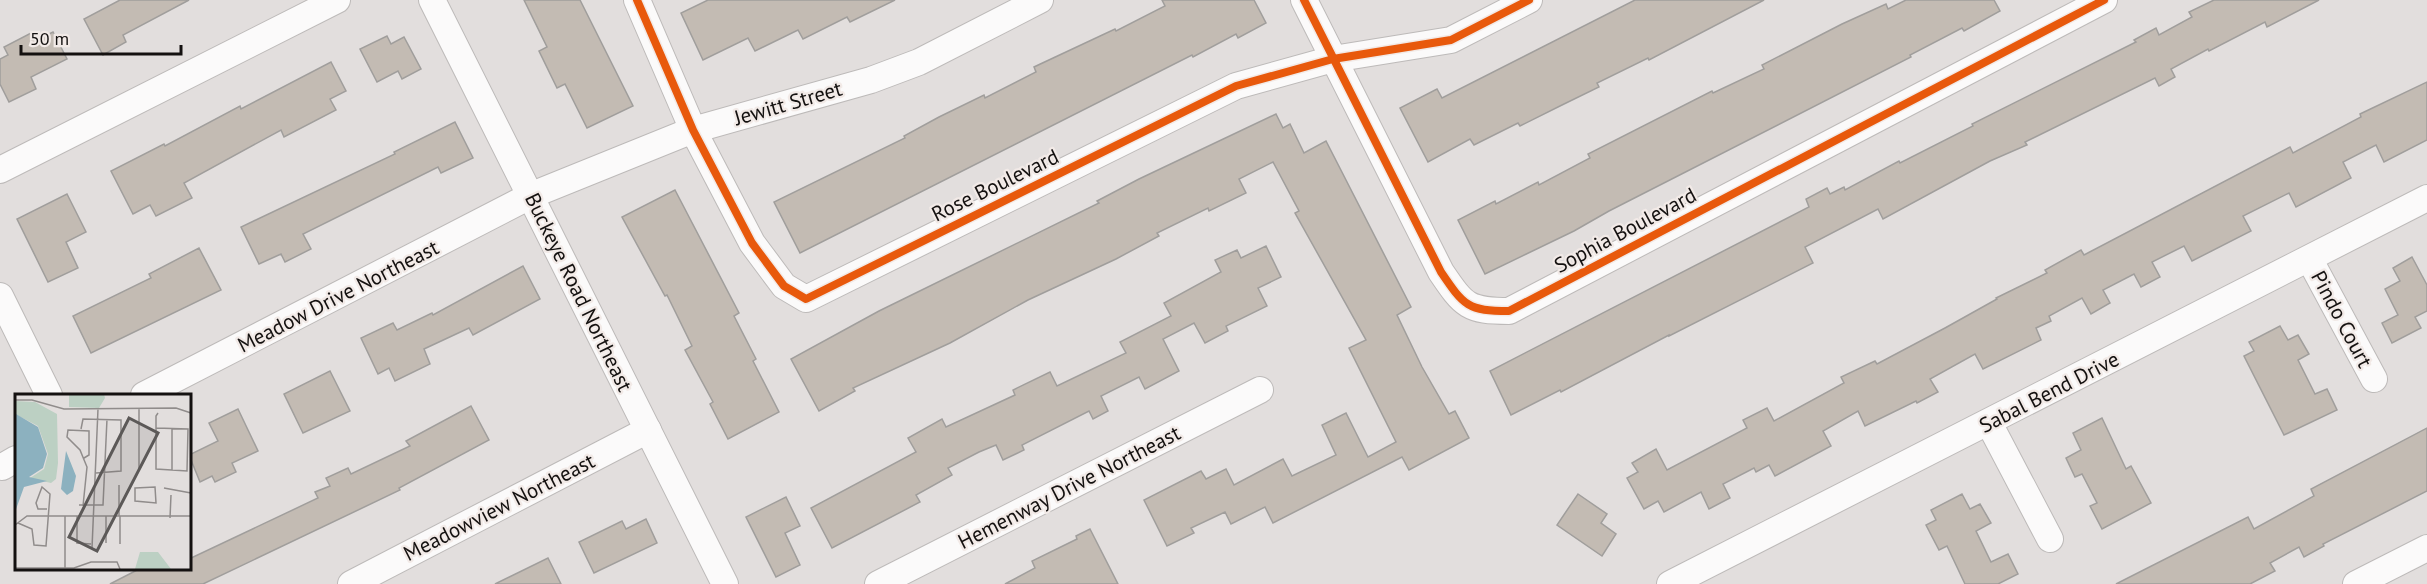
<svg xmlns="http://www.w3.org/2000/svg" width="2427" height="584" font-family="'PT Sans',sans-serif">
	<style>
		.building { fill: #c3bbb3; stroke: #a09e9c; stroke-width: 1.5 }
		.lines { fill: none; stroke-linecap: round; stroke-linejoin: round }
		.minor-casing { stroke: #bdbab9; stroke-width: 28 }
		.minor { stroke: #fbfafa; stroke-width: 26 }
		.cycleway-casing { stroke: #f2eae7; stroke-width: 11 }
		.cycleway { stroke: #e8590c; stroke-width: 8 }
		.labels { text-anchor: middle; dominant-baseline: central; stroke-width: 4.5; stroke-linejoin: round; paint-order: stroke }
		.street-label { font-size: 21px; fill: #141110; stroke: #f2eae7 }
		.inset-road { fill: none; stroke: #908c8b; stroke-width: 1.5 }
		.view { fill: #5c5958; fill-opacity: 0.15; stroke: #5c5958; stroke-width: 3 }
		.inset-edge { fill: none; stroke: #141110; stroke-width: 3 }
	</style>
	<rect width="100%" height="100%" fill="#e2dedd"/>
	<g class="building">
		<polygon points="120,0 189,0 123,35 126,42 103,55 84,19"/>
		<polygon points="524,0 580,0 633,106 587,128 565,84 557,88 539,51 547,47"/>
		<polygon points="708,0 895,0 850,22 847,17 803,39 798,30 755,51 748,38 703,60 681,13"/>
		<polygon points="1162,0 1254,0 1266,23 1238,38 1236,34 1193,57 1192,55 800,253 774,202 905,138 904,136 939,117 984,95 985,98 1036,72 1034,67 1115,29 1116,31 1165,6"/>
		<polygon points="1635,0 1764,0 1649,60 1648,58 1597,83 1599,87 1562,105 1520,126 1518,123 1474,145 1470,139 1428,162 1400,108 1437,89 1442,98"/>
		<polygon points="1906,0 1994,0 2000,11 1964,31 1962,28 1910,55 1911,57 1609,211 1574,231 1485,274 1458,220 1495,201 1496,204 1538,182 1539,185 1590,158 1588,154 1712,91 1713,93 1764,69 1762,65 1842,24 1886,4 1888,9"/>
		<polygon points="2214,0 2319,0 2267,27 2265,22 2209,51 2208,49 2171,69 2175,77 2159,86 2155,78 2025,142 2027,145 1990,161 1883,219 1878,209 1805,247 1813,263 1669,336 1669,335 1561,392 1560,390 1511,415 1490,371 1809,207 1806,199 1827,188 1830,194 1844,187 1845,190 1899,161 1900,163 1973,126 1972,124 2136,42 2134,40 2156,28 2159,35 2192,17 2189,12"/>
		<polygon points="33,32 37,40 53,32 67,59 31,77 36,89 9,102 0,84 0,59 8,55 4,47"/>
		<polygon points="387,36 391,44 404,37 421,69 402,79 398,71 377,82 360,49"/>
		<polygon points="331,62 346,91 330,99 336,110 284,137 281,130 184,183 192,198 156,216 150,205 133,214 111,171 164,144 165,146 240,106 241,109"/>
		<polygon points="2427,82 2427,140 2384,162 2376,145 2343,162 2351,178 2296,207 2289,193 2243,216 2251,231 2192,261 2184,246 2152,262 2160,277 2141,287 2134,274 2103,290 2110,303 2091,314 2082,298 2049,316 2051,321 2036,328 2041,340 1983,369 1975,354 1930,379 1938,392 1917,403 1916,401 1865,426 1858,411 1823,431 1831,446 1775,476 1769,465 1756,472 1754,468 1723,484 1730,498 1709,509 1701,492 1664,512 1658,501 1644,509 1627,478 1638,472 1632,463 1656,449 1667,470 1747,428 1743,420 1767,408 1774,421 1844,383 1841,377 1875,361 1877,364 1945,328 1997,299 1996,298 2047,273 2045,270 2081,250 2084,255 2290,147 2293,153 2361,117 2360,114"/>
		<polygon points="1276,114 1283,128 1290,124 1304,153 1326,141 1411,307 1397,315 1422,367 1449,414 1455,411 1469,438 1409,470 1402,457 1273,523 1265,507 1231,524 1225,512 1191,528 1194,533 1167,546 1144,500 1201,471 1206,479 1226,469 1234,485 1283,459 1292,476 1336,455 1322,425 1346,413 1368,457 1396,442 1349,348 1366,340 1295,213 1299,211 1273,162 1239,179 1246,193 1209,211 1208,208 1157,233 1159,236 1116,259 1028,300 950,343 853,388 855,391 819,411 791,359 879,311 1099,203 1097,201 1139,179"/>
		<polygon points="455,122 473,158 441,173 438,167 303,234 311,249 285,262 281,254 259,264 241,227 395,154 394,152"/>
		<polygon points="675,190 739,313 734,316 756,359 753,361 779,412 728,439 710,404 713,402 685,350 692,346 667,295 665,296 622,217"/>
		<polygon points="67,194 86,232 66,242 78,268 48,282 17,219"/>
		<polygon points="1266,246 1281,277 1258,288 1267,306 1226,326 1228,331 1205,343 1194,323 1163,339 1179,371 1145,389 1139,377 1101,396 1108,411 1093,419 1089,411 1022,445 1024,450 1003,460 996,445 979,452 948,468 952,475 916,495 920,502 832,548 811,508 916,452 908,438 942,419 946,427 1015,395 1013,390 1050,372 1057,386 1126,353 1120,342 1171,316 1164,303 1221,272 1215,260 1237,250 1241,258"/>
		<polygon points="199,248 221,290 91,353 73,316 151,278 149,274"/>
		<polygon points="2412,257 2427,285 2427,311 2415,317 2421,328 2392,343 2382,323 2398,315 2385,289 2400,281 2393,268"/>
		<polygon points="523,266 540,299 473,335 469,328 424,349 430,364 395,381 389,368 378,374 361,338 393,323 397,330 432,313 433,315"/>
		<polygon points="2280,326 2288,340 2298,335 2309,354 2298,360 2315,394 2327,389 2337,410 2284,435 2244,356 2254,351 2249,342"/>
		<polygon points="330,371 350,411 303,433 284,394"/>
		<polygon points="471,406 489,440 399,488 400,490 203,584 110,584 143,567 189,567 189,559 318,498 315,492 330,486 326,478 348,468 351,474 410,446 406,441"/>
		<polygon points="238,409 258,451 232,463 236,472 215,482 212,476 200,482 189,455 218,441 209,423"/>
		<polygon points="2102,418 2126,469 2131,466 2151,503 2102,529 2090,506 2097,503 2082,474 2075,477 2066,458 2081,450 2073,433"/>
		<polygon points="2427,428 2427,491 2323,544 2324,546 2304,557 2299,547 2270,563 2275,571 2250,584 2116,584 2248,517 2254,529 2314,496 2311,489"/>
		<polygon points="1578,494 1607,514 1601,523 1616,534 1602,556 1557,525"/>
		<polygon points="1962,494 1970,509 1980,504 1991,523 1976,531 1991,562 2008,554 2018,574 1998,584 1965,584 1947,546 1939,550 1926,525 1936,520 1931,510"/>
		<polygon points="786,497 800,526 785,533 800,565 776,577 746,517"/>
		<polygon points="646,519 657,543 594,573 579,542 622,521 626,529"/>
		<polygon points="1090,529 1118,584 1005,584 1035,568 1032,561 1077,539 1076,536"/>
		<polygon points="548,558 561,584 495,584"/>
	</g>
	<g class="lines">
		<defs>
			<g id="minor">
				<polyline points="432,0 725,584"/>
				<polyline points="637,0 693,130 752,243 784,286 806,299 1236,86 1333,59 1451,40 1529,0"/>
				<path d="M 1304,0 L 1441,272 C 1464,306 1468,311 1509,311 L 2104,0"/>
				<polyline points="0,170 337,0"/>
				<polyline points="2310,260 2374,379"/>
				<polyline points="0,296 49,395"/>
				<polyline points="144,395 532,195 693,130 871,80 919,62 1040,0"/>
				<polyline points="1989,423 2050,539"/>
				<polyline points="2,467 16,459"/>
				<polyline points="351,584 648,430"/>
				<polyline points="878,584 1260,390"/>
				<polyline points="1670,584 2427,198"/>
				<polyline points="2356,584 2427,548"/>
			</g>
		</defs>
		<use href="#minor" class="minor-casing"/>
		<use href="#minor" class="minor"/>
		<defs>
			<g id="cycleway">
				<polyline points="637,0 693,130 752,243 784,286 806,299 1236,86 1333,59 1451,40 1529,0"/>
				<path d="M 1304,0 L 1441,272 C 1464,306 1468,311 1509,311 L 2104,0"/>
			</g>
		</defs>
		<use href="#cycleway" class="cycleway-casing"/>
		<use href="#cycleway" class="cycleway"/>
	</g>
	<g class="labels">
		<g class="street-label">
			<text transform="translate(788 103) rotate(-16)">Jewitt Street</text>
			<text transform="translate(995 185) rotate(-26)">Rose Boulevard</text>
			<text transform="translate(1625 230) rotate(-28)">Sophia Boulevard</text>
			<text transform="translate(579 292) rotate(64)">Buckeye Road Northeast</text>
			<text transform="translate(338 296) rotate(-27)">Meadow Drive Northeast</text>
			<text transform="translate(2342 319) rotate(62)">Pindo Court</text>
			<text transform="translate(2049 392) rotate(-27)">Sabal Bend Drive</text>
			<text transform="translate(1069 487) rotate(-27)">Hemenway Drive Northeast</text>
			<text transform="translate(499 507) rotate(-27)">Meadowview Northeast</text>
		</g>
	</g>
	<g transform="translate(15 394)">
		<rect width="176" height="176" fill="#e2dedd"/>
		<path d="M 54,0 L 89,0 L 90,4 L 84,14 L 54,13 ZM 0,7 L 20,8 L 42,20 L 43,69 L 41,85 L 36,89 L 15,84 L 29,75 L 33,60 L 23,32 L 0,20 ZM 125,158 L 143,158 L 156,175 L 120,175 Z" fill="#bcd0c3"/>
		<path d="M 1,20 L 23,33 L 32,60 L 28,74 L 14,83 L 32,87 L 9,93 L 0,118 ZM 51,57 L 61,82 L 58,97 L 52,101 L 46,95 Z" fill="#8cb1bf"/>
		<path class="inset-road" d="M 0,6 L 17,6 L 49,15 L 161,14 L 176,19M 124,15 L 124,76M 141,34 L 173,35 L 172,77 L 141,75 L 141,22 L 143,19M 157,34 L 157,77M 66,35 L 68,25 L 106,26 L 106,77 L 81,79M 120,94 L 140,93 L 141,109 L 120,107 ZM 149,94 L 176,99M 64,111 L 88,111 L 92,25M 68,112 L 72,73 L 65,56 L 52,43 L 53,36 L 74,37 L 74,61 L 69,64M 50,122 L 50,174M 62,122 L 62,149 L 76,150M 91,122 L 91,149M 104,122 L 104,91M 155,124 L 156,101M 3,129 L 17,135 L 19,151 L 31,152 L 35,100 L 27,93 L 21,109 L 23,115 L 32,115M 0,131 L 12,122 L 176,122M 105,150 L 105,122M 77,154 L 83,15M 0,174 L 59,174 L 76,168 L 102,168 L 105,175"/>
		<path class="view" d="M 114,24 L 143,39 L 82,157 L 54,143 Z"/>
		<rect width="176" height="176" class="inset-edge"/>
	</g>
	<path d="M21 45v9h160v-9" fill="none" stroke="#141110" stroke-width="3"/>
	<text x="30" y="45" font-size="18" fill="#141110" stroke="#f2eae7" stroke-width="4.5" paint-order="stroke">50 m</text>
</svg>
